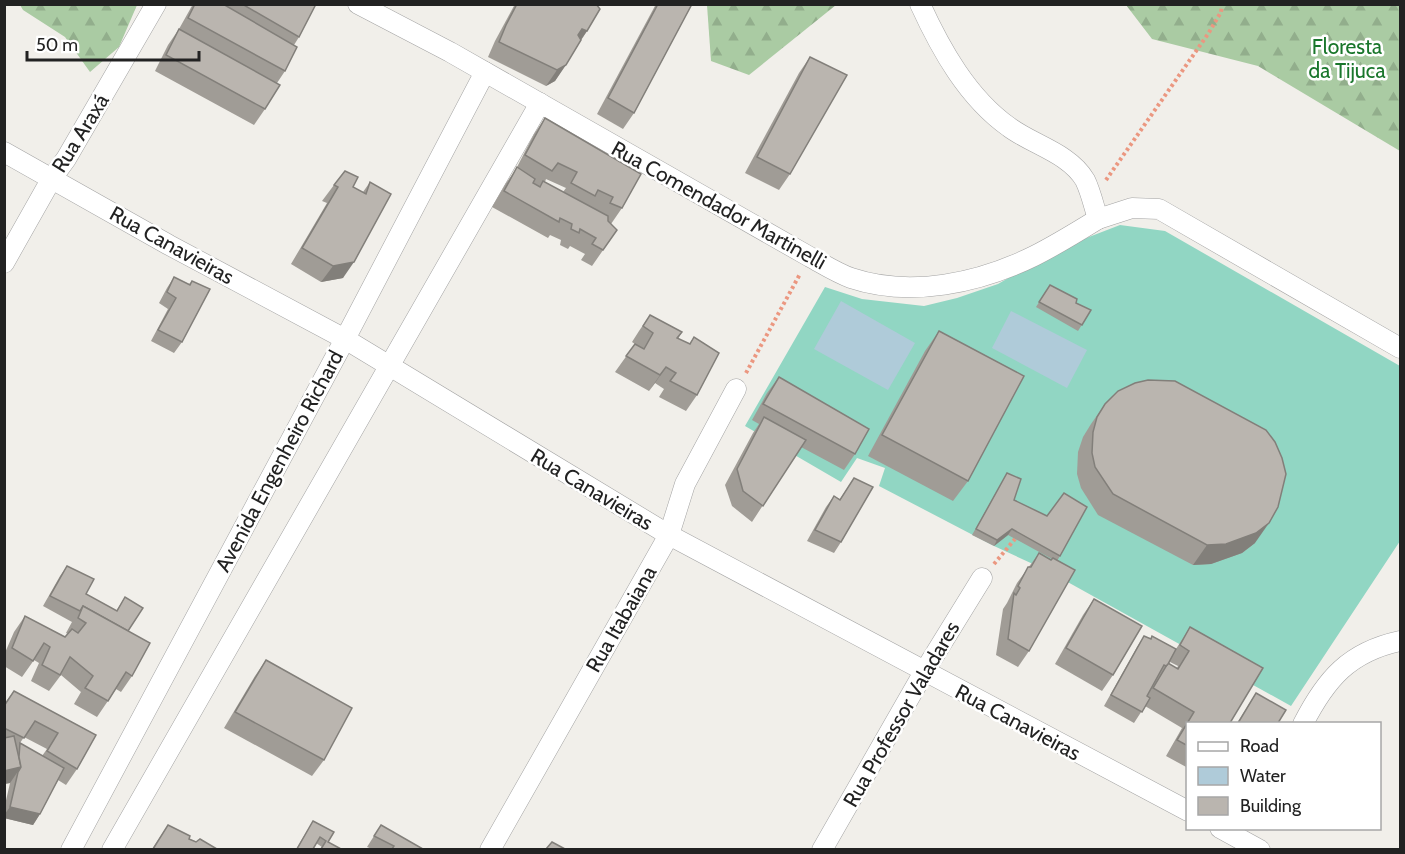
<svg xmlns="http://www.w3.org/2000/svg" width="1405" height="854" font-family="Cabin,sans-serif">
	<style>
		.forest { fill: url(#forest-firs) }
		.pitch { fill: #91d6c3 }
		.water { fill: #afcbd9 }
		.lines { fill: none; stroke-linecap: round; stroke-linejoin: round }
		.minor-casing { stroke: #a3a3a3; stroke-width: 21 }
		.path { stroke: #eb9780; stroke-width: 4; stroke-dasharray: 3 3; stroke-linecap: butt }
		.minor { stroke: #fff; stroke-width: 20 }
		.wall { fill: #a09c96; fill-rule: evenodd }
		.shaded-wall { fill: #827f7a }
		.building { fill: #bab5af; stroke: #827f7a; stroke-width: 1.5 }
		.labels { text-anchor: middle; dominant-baseline: central; stroke-width: 5; stroke-linejoin: round; paint-order: stroke }
		.park-label { font-size: 21px; fill: #19762b; stroke: #fff }
		.street-label { font-size: 21px; fill: #222; stroke: #fff }
	</style>
	<defs>
		<pattern id="forest-firs" width="22" height="20" patternUnits="userSpaceOnUse" patternTransform="scale(1.5)"><rect width="22" height="20" fill="#aacba3"/><path d="M5 1l3.5 6h-7zM16 11l3.5 6h-7z" fill="#92ae8c"/></pattern>
	</defs>
	<rect width="100%" height="100%" fill="#f1efea"/>
	<g class="forest">
		<polygon points="20,5 137,5 119,47 90,72 65,37 23,10"/>
		<polygon points="707,5 707,4 836,5 749,75 711,61"/>
		<polygon points="1126,5 1400,5 1400,151 1258,66 1152,39"/>
	</g>
	<polygon class="pitch" points="1120,225 1165,231 1400,366 1400,541 1291,706 1046,570 994,546 879,486 885,468 857,458 841,482 745,426 825,287 862,299 924,306 957,298 998,284 1063,247"/>
	<g class="water">
		<polygon points="841,301 915,343 888,390 814,349"/>
		<polygon points="1011,311 1087,350 1067,388 992,348"/>
	</g>
	<g class="lines">
		<defs>
			<g id="minor">
				<path d="M 358,4 L 450,52 L 810,257 C 823,264 837,273 851,278 C 911,298 979,283 1034,256 C 1056,245 1077,232 1098,219"/>
				<path d="M 920,4 C 941,50 968,98 1009,127 C 1033,145 1069,153 1085,180 C 1091,192 1094,207 1098,219 L 1132,208 L 1159,209 L 1400,348"/>
				<polyline points="4,152 169,245 345,339 669,535 1188,811"/>
				<polyline points="4,263 52,178 66,159 156,4"/>
				<path d="M 1303,724 C 1326,679 1349,652 1400,641"/>
				<polyline points="1220,828 1260,850"/>
				<polyline points="71,850 345,339 485,72"/>
				<polyline points="112,850 540,103"/>
				<polyline points="490,850 669,535 685,484 736,389"/>
				<polyline points="822,850 924,672 982,578"/>
			</g>
		</defs>
		<use href="#minor" class="minor-casing"/>
		<g class="path">
			<polyline points="1106,180 1208,34 1221,12 1222,4"/>
			<polyline points="746,373 800,274"/>
			<polyline points="994,564 1015,539"/>
		</g>
		<use href="#minor" class="minor"/>
	</g>
	<g class="wall">
		<polygon points="193,4 316,4 299,37 294,45 285,71 277,83 265,109 254,125 155,71 168,45 179,29"/>
		<polygon points="515,4 596,4 587,31 555,81 546,86 488,57 495,41"/>
		<polygon points="656,4 692,4 634,113 623,129 597,114"/>
		<polygon points="810,57 790,174 779,190 745,173 799,73"/>
		<path d="M 545,118 L 622,208 L 611,224 L 617,230 L 592,266 L 581,260 L 585,254 L 570,246 L 568,249 L 560,245 L 561,240 L 550,235 L 548,238 L 492,207 L 506,183 L 515,171 L 534,134 ZM 546,179 L 566,188 L 563,192 L 545,182 Z"/>
		<polygon points="370,182 343,278 321,282 291,264 327,203 322,201 334,185 353,187 363,192"/>
		<polygon points="174,277 189,284 192,281 182,342 174,353 151,341 168,309 159,303 167,288"/>
		<polygon points="1050,285 1076,303 1091,310 1078,331 1036,307"/>
		<polygon points="650,315 682,332 678,339 689,344 694,337 697,395 686,411 659,397 664,389 655,383 649,391 615,372 635,344 632,342 639,331"/>
		<polygon points="939,331 968,481 953,501 868,456 925,351"/>
		<polygon points="779,377 855,454 844,470 801,447 752,522 732,506 725,485 753,433 759,424 752,420 767,393"/>
		<polygon points="1105,404 1255,543 1242,553 1211,564 1193,565 1098,515 1081,488 1077,474 1078,452 1083,437 1091,424"/>
		<polygon points="1007,473 1014,500 1060,556 1057,561 1029,651 1018,667 996,655 1003,609 1007,603 1017,583 1039,553 1051,560 1052,559 1008,535 994,546 972,535"/>
		<polygon points="854,478 841,542 834,553 807,541 826,507 834,496 840,499"/>
		<polygon points="67,566 86,594 116,611 125,597 132,676 121,692 116,689 97,717 74,704 81,692 61,675 49,691 31,681 39,663 34,660 22,677 4,666 4,655 14,632 25,616 65,637 68,634 66,633 72,622 43,606 60,576"/>
		<polygon points="1094,599 1113,675 1102,691 1055,664 1083,615"/>
		<path d="M 1190,627 L 1263,668 L 1188,723 L 1188,768 L 1166,756 L 1182,728 L 1145,706 L 1134,723 L 1104,706 L 1137,647 L 1144,636 L 1150,639 L 1152,636 L 1176,649 ZM 1170,662 L 1178,666 L 1177,668 L 1168,664 Z"/>
		<polygon points="266,660 324,760 312,776 224,728 255,676"/>
		<path d="M 14,691 L 96,735 L 77,769 L 66,785 L 58,780 L 40,814 L 33,825 L 4,818 L 4,809 L 10,783 L 4,784 L 4,704 ZM 24,737 L 47,749 L 42,756 L 20,743 Z"/>
		<polygon points="1256,693 1278,723 1237,723"/>
		<polygon points="313,821 328,842 341,849 320,849 322,847 316,843 313,849 296,849"/>
		<polygon points="168,825 189,839 217,849 152,849"/>
		<polygon points="381,825 423,849 372,849 367,847"/>
	</g>
	<g class="shaded-wall">
		<polygon points="582,29 587,31 576,47 571,45"/>
		<polygon points="566,65 555,81 546,86 557,70"/>
		<polygon points="354,262 343,278 321,282 333,266"/>
		<polygon points="666,367 655,383 649,391 660,375"/>
		<polygon points="1269,523 1255,543 1242,553 1211,564 1193,565 1207,545"/>
		<polygon points="1012,529 1008,535 994,546 997,540"/>
		<polygon points="21,767 10,783 4,784 4,771"/>
		<polygon points="10,807 40,814 33,825 4,818 4,815"/>
	</g>
	<g class="building">
		<polygon points="195,4 223,4 297,47 285,71 188,18"/>
		<polygon points="242,4 316,4 299,37"/>
		<polygon points="517,4 596,4 600,9 587,31 582,29 578,35 581,40 566,65 557,70 499,42 506,25"/>
		<polygon points="658,4 692,4 634,113 608,98"/>
		<polygon points="179,29 280,85 265,109 166,55"/>
		<polygon points="810,57 847,75 790,174 757,157"/>
		<polygon points="545,118 641,174 622,208 610,203 613,197 598,190 595,196 571,183 577,172 558,163 552,171 525,155"/>
		<polygon points="517,167 535,179 533,183 540,187 543,181 608,216 608,221 617,230 603,250 592,244 596,238 580,229 579,233 571,229 572,224 560,218 559,222 504,191"/>
		<polygon points="345,171 358,177 353,187 366,194 370,182 391,194 354,262 333,266 302,248 338,187 334,185"/>
		<polygon points="174,277 190,285 192,281 210,289 182,342 158,330 176,298 167,292"/>
		<polygon points="1050,285 1077,299 1076,303 1091,310 1082,325 1039,302"/>
		<polygon points="650,315 682,332 677,338 690,344 694,337 719,353 697,395 670,381 676,373 666,367 660,375 626,356 635,344 644,349 653,333 643,326"/>
		<polygon points="939,331 1024,376 968,481 882,435"/>
		<polygon points="779,377 869,429 855,454 763,404"/>
		<polygon points="1148,380 1175,381 1266,430 1275,442 1282,458 1286,474 1278,507 1269,523 1256,533 1226,544 1207,545 1113,494 1095,467 1092,453 1093,432 1097,417 1105,404 1118,391 1135,383"/>
		<polygon points="764,417 806,440 763,506 743,491 737,469"/>
		<polygon points="1007,473 1021,479 1014,500 1047,516 1064,493 1087,507 1060,556 1012,529 997,540 976,529"/>
		<polygon points="854,478 873,487 841,542 815,530 834,496 840,500"/>
		<polygon points="1039,553 1051,560 1053,558 1075,570 1029,651 1008,639 1014,593 1016,595 1020,588 1018,586 1028,567 1031,567"/>
		<polygon points="67,566 94,579 86,594 117,611 125,597 143,608 128,631 83,606 80,611 50,596"/>
		<polygon points="1094,599 1142,626 1113,675 1066,648"/>
		<polygon points="83,606 150,643 132,676 126,672 108,701 85,688 93,676 70,657 60,675 42,665 50,647 44,643 33,661 12,648 25,616 65,637 72,629 78,633 86,623 78,618"/>
		<polygon points="1190,627 1263,668 1230,723 1188,723 1188,746 1177,740 1194,712 1153,688 1168,663 1178,669 1189,651 1180,645"/>
		<polygon points="1144,636 1151,639 1152,636 1176,649 1168,664 1166,666 1164,665 1147,696 1150,698 1142,712 1111,695"/>
		<polygon points="266,660 352,708 324,760 235,712"/>
		<polygon points="14,691 96,735 77,769 47,751 58,733 35,721 24,738 4,728 4,706"/>
		<polygon points="1256,693 1286,710 1278,723 1238,723"/>
		<polygon points="14,736 21,767 4,771 4,738"/>
		<polygon points="20,743 64,768 40,814 10,807 18,772 21,767 19,757"/>
		<polygon points="313,821 334,832 328,842 341,849 321,849 326,841 320,837 313,849 297,849"/>
		<polygon points="168,825 190,836 189,839 196,842 200,839 217,849 153,849"/>
		<polygon points="381,825 423,849 392,849 394,846 374,836"/>
		<polygon points="552,842 565,849 546,849"/>
	</g>
	<g class="labels">
		<g class="park-label">
			<text x="1347" y="46">Floresta<tspan x="1347" dy="24">da Tijuca</tspan></text>
		</g>
		<g class="street-label">
			<text transform="translate(80 133) rotate(-58)">Rua Araxá</text>
			<text transform="translate(719 205) rotate(29)">Rua Comendador Martinelli</text>
			<text transform="translate(172 245) rotate(29)">Rua Canavieiras</text>
			<text transform="translate(279 461) rotate(-62)">Avenida Engenheiro Richard</text>
			<text transform="translate(592 489) rotate(31)">Rua Canavieiras</text>
			<text transform="translate(621 619) rotate(-60)">Rua Itabaiana</text>
			<text transform="translate(901 714) rotate(-60)">Rua Professor Valadares</text>
			<text transform="translate(1018 722) rotate(28)">Rua Canavieiras</text>
		</g>
	</g>
	<rect width="1405" height="854" fill="none" stroke="#222222" stroke-width="12"/>
	<rect x="1186" y="722" width="195" height="108" fill="#ffffff" stroke="#a7a7a7" stroke-width="1.5"/>
	<rect x="1198" y="742" width="30" height="9" fill="#ffffff" stroke="#a7a7a7" stroke-width="1.5"/>
	<text x="1240" y="752" font-size="18" fill="#222222">Road</text>
	<rect x="1198" y="767" width="30" height="18" fill="#afcbd9" stroke="#a7a7a7" stroke-width="1.5"/>
	<text x="1240" y="782" font-size="18" fill="#222222">Water</text>
	<rect x="1198" y="797" width="30" height="18" fill="#bab5af" stroke="#a7a7a7" stroke-width="1.5"/>
	<text x="1240" y="812" font-size="18" fill="#222222">Building</text>
	<path d="M27 51v9h172v-9" fill="none" stroke="#222222" stroke-width="3"/>
	<text x="36" y="51" font-size="18" fill="#222222" stroke="#ffffff" stroke-width="4.5" paint-order="stroke">50 m</text>
</svg>
